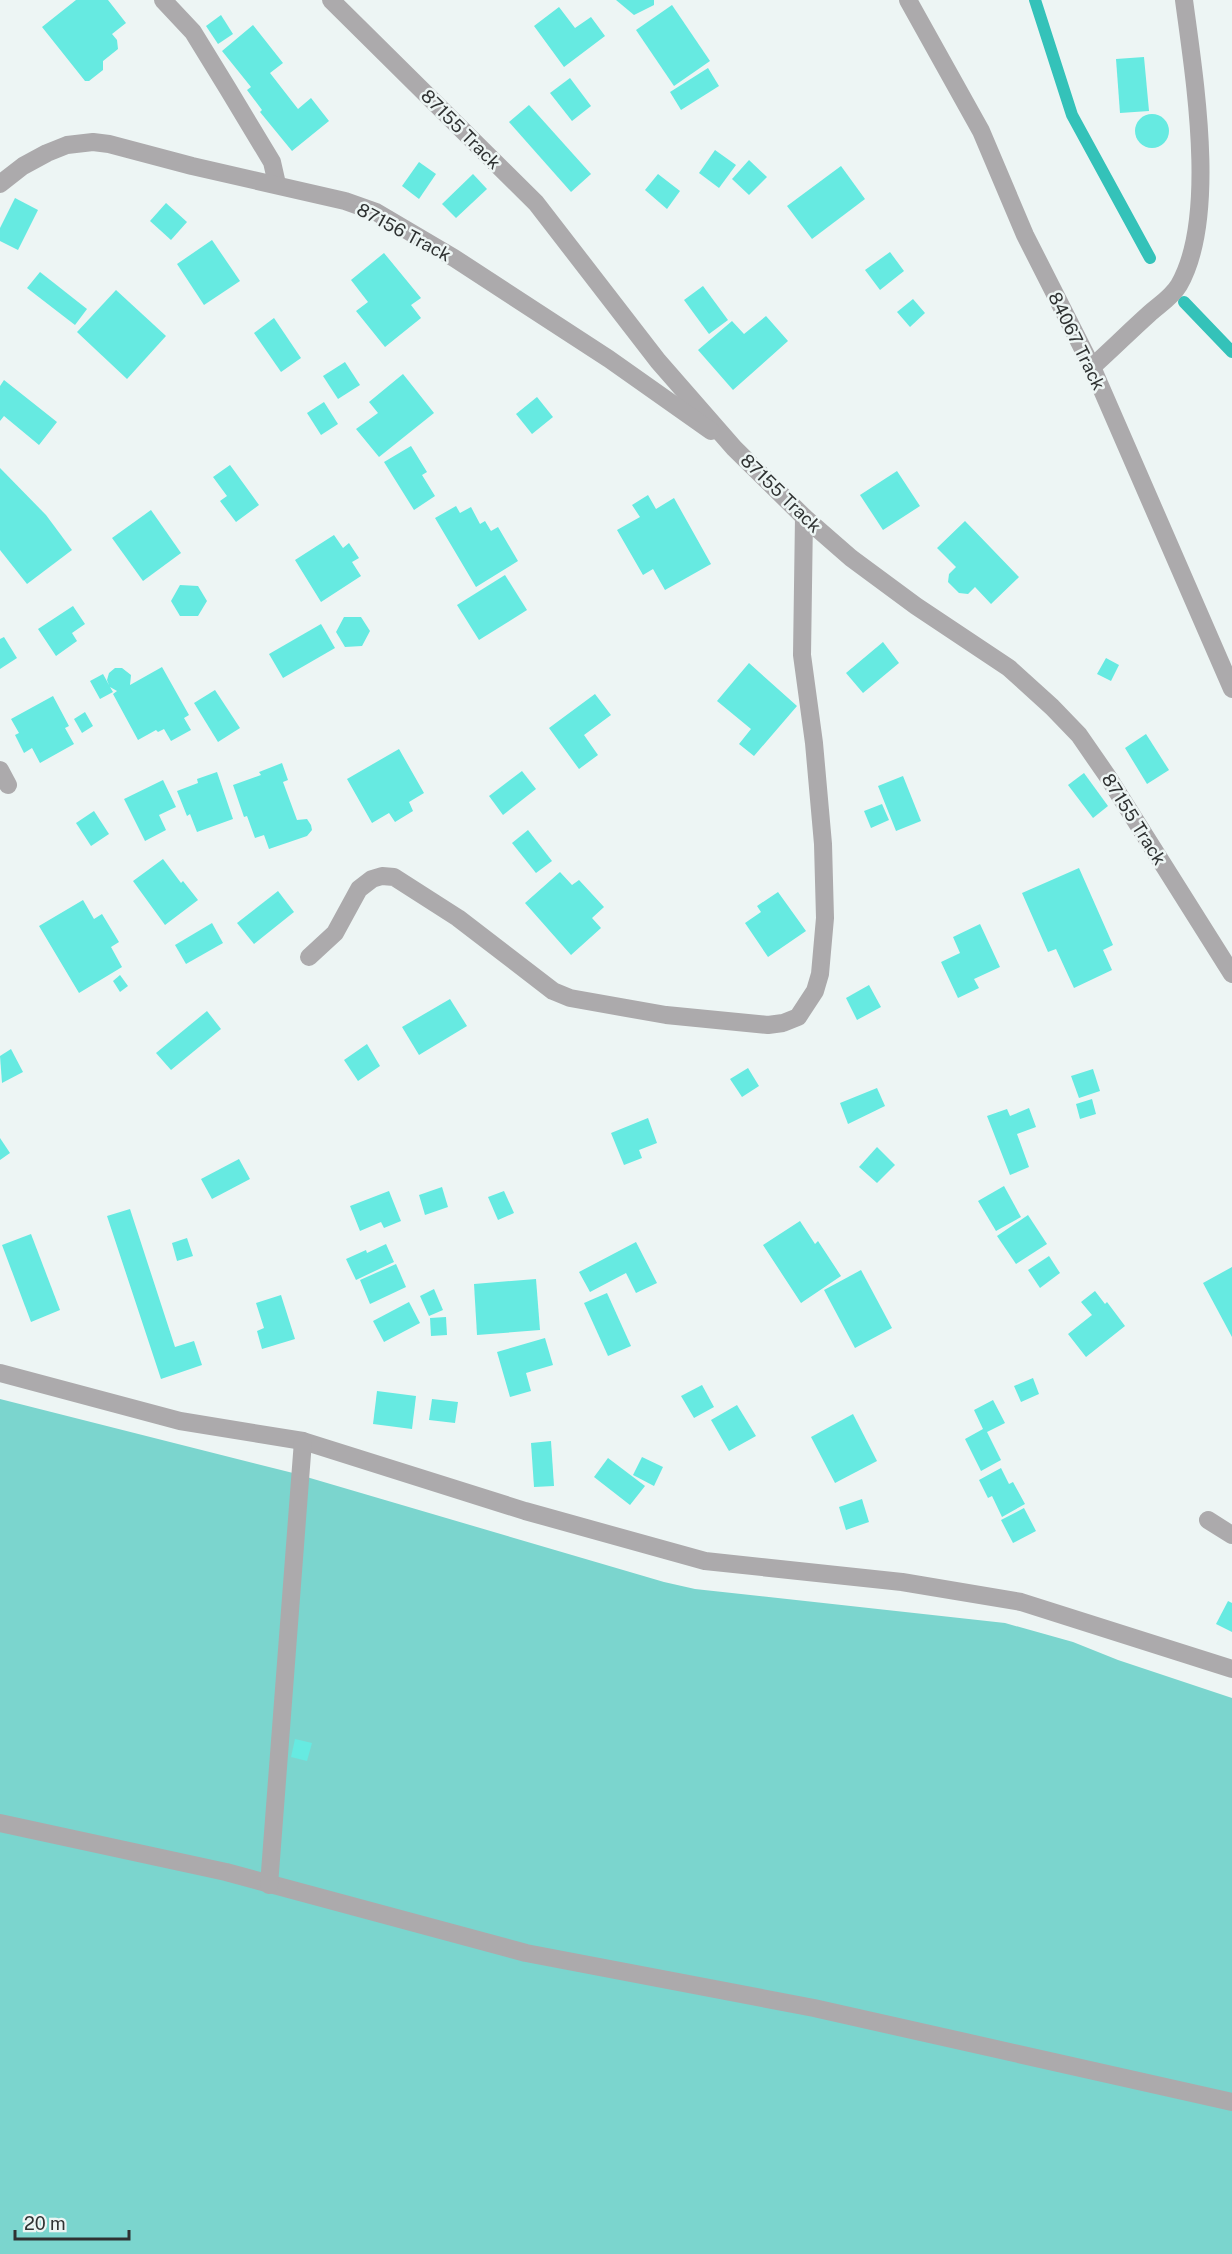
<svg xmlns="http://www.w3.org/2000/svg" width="1232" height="2254" font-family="'Public Sans',sans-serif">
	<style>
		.green { fill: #7bd5ce }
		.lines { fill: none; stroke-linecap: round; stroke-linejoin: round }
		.stream { stroke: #34c2b9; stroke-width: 12 }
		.building { fill: #66eae1 }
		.street { stroke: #acaaac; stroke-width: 18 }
		.labels { text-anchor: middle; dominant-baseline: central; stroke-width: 5; stroke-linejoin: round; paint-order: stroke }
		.street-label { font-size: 18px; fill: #2f3232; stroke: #edf5f4 }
	</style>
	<rect width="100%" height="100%" fill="#edf5f4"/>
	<polygon class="green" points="0,1399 293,1473 664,1582 695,1589 1005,1623 1073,1642 1118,1660 1232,1698 1232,2254 0,2254"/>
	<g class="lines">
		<g class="stream">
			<polyline points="1035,0 1072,115 1150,258"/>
			<polyline points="1184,302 1232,352"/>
		</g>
	</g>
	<g class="building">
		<polygon points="76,0 108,0 126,23 112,34 117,40 118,49 103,61 103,70 89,81 85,81 42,27"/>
		<polygon points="616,0 654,0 654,5 634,15"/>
		<polygon points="672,5 710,61 674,86 636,30"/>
		<polygon points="559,7 575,28 591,17 605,36 564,67 534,26"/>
		<polygon points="221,15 233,34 218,44 206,26"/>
		<polygon points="253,25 283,63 270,73 298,109 311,98 329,121 292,151 260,112 262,110 247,90 251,87 222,51"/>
		<polygon points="1144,57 1149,111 1120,113 1116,59"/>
		<polygon points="708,68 719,86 681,110 670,92"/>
		<polygon points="570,78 591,106 572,121 550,93"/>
		<polygon points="529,105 591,174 571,192 509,122"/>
		<circle cx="1152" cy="131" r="17"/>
		<polygon points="715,150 736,165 719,188 699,173"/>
		<polygon points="749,160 767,177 749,195 732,179"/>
		<polygon points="419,162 436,174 419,199 402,186"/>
		<polygon points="841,166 865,199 812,239 787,206"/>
		<polygon points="473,174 487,189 456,218 442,204"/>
		<polygon points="658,174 680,191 667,209 645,190"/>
		<polygon points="15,198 38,210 18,250 0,241 0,228"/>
		<polygon points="166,203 187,222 171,240 150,221"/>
		<polygon points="212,240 240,281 204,305 177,264"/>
		<polygon points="890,252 904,271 880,290 865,270"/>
		<polygon points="384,253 421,298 411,305 421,318 385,347 356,311 368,302 351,280"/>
		<polygon points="40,272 87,309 75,325 27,288"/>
		<polygon points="703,286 728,320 709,334 684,300"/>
		<polygon points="116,290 166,336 127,379 77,332"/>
		<polygon points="913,299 925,313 910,327 897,312"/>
		<polygon points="766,316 788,341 733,390 698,350 732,321 744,334"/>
		<polygon points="274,318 301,358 281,372 254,333"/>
		<polygon points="345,362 360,385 338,399 323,376"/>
		<polygon points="403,374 434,413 379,457 356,429 378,413 369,402"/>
		<polygon points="4,380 57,422 39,445 4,416 0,421 0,386"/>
		<polygon points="537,397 553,417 532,434 516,414"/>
		<polygon points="324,402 338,424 321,435 307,413"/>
		<polygon points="411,446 427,472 422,475 435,496 414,510 384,462"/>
		<polygon points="230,465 259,505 236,522 220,501 227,496 213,477"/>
		<polygon points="0,468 46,515 72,550 27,584 0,550"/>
		<polygon points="897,471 920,506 883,530 860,495"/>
		<polygon points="648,495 656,509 674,498 711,564 665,590 653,569 643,575 617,530 640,517 632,505"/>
		<polygon points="456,506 460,513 471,507 480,524 485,521 491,531 498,527 518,561 476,587 435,518"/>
		<polygon points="151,510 181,553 143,581 112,538"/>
		<polygon points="965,521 1019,577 991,604 975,587 968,594 959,593 948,582 949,574 956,567 937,548"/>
		<polygon points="334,535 343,548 349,543 359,558 352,562 361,576 321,602 295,560"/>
		<polygon points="505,575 527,610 479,640 457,605"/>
		<polygon points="180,585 198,586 207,601 198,616 180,616 171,601"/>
		<polygon points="73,606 85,624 72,633 77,641 56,656 38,629"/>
		<polygon points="344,617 361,617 370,631 362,646 345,647 336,632"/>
		<polygon points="321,624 335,648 283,678 269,654"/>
		<polygon points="4,637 17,658 0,669 0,639"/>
		<polygon points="883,642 899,663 863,693 846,673"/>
		<polygon points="1106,658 1119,665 1111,681 1097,674"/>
		<polygon points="749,663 797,706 754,756 739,744 751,729 717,701"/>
		<polygon points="162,667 189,715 184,718 191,730 171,741 164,729 158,732 156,730 138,740 113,694 117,691 110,687 113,692 100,699 90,681 103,674 109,685 107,680 109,673 115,668 122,668 131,675 130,685"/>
		<polygon points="215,690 240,728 218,742 194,703"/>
		<polygon points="595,694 611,715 584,735 598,755 579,769 549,728"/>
		<polygon points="53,696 69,726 65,728 74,744 40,763 32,748 24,753 15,735 19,733 11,719"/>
		<polygon points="85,712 93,726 82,733 74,719"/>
		<polygon points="1146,734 1169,770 1147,784 1125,748"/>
		<polygon points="399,749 424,793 409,802 413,811 395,822 389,813 372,823 347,779"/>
		<polygon points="282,763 288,780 283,782 297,820 307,819 311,825 312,830 307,836 269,849 264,835 255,838 247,816 244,817 233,785 261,775 259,772"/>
		<polygon points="522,771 536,789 503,815 489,796"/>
		<polygon points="217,772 233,819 197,832 190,814 187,816 177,791 198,783 197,779"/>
		<polygon points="1084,773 1108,806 1093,818 1068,785"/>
		<polygon points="903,776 921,821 896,831 878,786"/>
		<polygon points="163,780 176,807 159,815 166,830 145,841 124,799"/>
		<polygon points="882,804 889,820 871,828 864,811"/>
		<polygon points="94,811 109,834 91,846 76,823"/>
		<polygon points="528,830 552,861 536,873 512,843"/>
		<polygon points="163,859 181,883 183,881 198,900 165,925 133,881"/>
		<polygon points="1079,868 1113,945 1103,950 1112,970 1074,988 1056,949 1048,952 1022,893"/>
		<polygon points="560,872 572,885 579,880 604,907 592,918 601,928 571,955 525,903"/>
		<polygon points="278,891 294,912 254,944 237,923"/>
		<polygon points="778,892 806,931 768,957 745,923 761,912 757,906"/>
		<polygon points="83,900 94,919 102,914 119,942 111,947 122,967 79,993 39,926"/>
		<polygon points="212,923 223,943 186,964 175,945"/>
		<polygon points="980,924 1000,967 974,979 979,988 958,998 941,962 960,953 953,937"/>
		<polygon points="120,975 128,986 120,992 113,981"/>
		<polygon points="869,985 881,1007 857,1020 846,998"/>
		<polygon points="450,999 467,1026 419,1055 402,1027"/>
		<polygon points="207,1011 221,1029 171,1070 156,1053"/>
		<polygon points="367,1044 380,1066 358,1081 344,1060"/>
		<polygon points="11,1049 23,1072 2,1083 0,1056"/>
		<polygon points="748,1068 759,1086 742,1097 730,1079"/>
		<polygon points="1093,1069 1100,1091 1079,1098 1071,1076"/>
		<polygon points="877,1088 885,1106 848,1124 840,1103"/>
		<polygon points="1092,1099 1096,1114 1080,1119 1076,1104"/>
		<polygon points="1029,1108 1036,1127 1017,1134 1029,1167 1010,1175 987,1116 1007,1109 1010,1116"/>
		<polygon points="648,1118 657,1143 639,1150 642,1158 624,1165 611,1133"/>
		<polygon points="0,1138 10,1153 0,1160"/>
		<polygon points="877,1147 895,1165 877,1183 859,1167"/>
		<polygon points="239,1159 250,1179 212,1199 201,1179"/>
		<polygon points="1004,1186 1021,1217 996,1231 978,1201"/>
		<polygon points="442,1187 448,1207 425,1215 419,1195"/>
		<polygon points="389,1191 401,1221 384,1228 381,1222 360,1231 350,1206"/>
		<polygon points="504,1191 514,1213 498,1220 488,1197"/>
		<polygon points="130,1209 175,1347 194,1341 202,1365 161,1379 107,1216"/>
		<polygon points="1028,1215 1047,1244 1016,1264 997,1236"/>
		<polygon points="800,1221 815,1244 818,1241 841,1276 801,1303 763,1245"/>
		<polygon points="31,1234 60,1310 31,1322 2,1245"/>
		<polygon points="187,1238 193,1256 177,1261 172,1243"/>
		<polygon points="636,1242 657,1283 636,1293 626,1273 590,1292 579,1272"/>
		<polygon points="386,1244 394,1262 356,1280 346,1259 366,1250 367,1253"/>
		<polygon points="1049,1256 1060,1273 1040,1288 1028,1270"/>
		<polygon points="396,1264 406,1287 370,1304 360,1280"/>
		<polygon points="1232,1267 1232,1337 1203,1283"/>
		<polygon points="861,1270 892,1328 855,1348 824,1290"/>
		<polygon points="536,1279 540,1330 477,1335 474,1284"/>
		<polygon points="434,1289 443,1310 429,1316 420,1296"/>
		<polygon points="1095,1291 1105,1304 1107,1302 1125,1326 1086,1357 1068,1334 1092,1315 1081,1302"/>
		<polygon points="607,1293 631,1346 608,1356 584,1303"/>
		<polygon points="281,1295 295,1339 262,1349 257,1331 264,1328 256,1303"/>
		<polygon points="409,1302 420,1323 384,1342 373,1321"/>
		<polygon points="446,1317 447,1335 431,1336 430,1318"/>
		<polygon points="545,1338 553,1365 526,1373 531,1391 510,1397 497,1352"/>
		<polygon points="1033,1378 1039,1394 1021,1402 1014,1386"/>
		<polygon points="702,1385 714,1407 694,1418 681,1396"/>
		<polygon points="377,1391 416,1396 412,1429 373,1424"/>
		<polygon points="432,1399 458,1402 455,1423 429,1420"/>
		<polygon points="993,1400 1005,1423 987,1432 1001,1460 981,1471 965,1439 983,1429 974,1410"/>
		<polygon points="737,1405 756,1436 729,1451 711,1420"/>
		<polygon points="853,1414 877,1461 835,1483 811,1437"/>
		<polygon points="551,1441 554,1486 534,1487 531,1443"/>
		<polygon points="642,1457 663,1467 654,1486 633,1475"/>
		<polygon points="608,1458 645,1486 630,1505 594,1477"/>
		<polygon points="1001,1468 1009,1484 1013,1482 1025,1504 1002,1517 992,1496 988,1498 979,1480"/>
		<polygon points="862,1499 869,1522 846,1530 839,1507"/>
		<polygon points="1024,1508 1036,1531 1013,1543 1001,1520"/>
		<polygon points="1228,1601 1232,1603 1232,1632 1216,1624"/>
		<polygon points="295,1739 312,1743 307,1761 291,1757"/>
	</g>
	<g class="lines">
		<g class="street">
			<polyline points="163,0 193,32 228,89 272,162 277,184"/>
			<polyline points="331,0 536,203 658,361 734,448 804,517 851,558 916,606 1009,668 1052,707 1079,735 1108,777 1232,974"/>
			<polyline points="908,0 981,131 1025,235 1092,367 1232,689"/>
			<polyline points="0,184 23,166 47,153 67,145 93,142 109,144 192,166 345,201 376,212 454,258 609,359 711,431"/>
			<path d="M 1092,367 C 1111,350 1130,331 1149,314 C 1159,305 1172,297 1179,285 C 1218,217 1194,76 1184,0"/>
			<polyline points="0,770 8,785"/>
			<polyline points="309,957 335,933 359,889 372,879 382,876 394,877 458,918 553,991 570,998 666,1015 768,1025 783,1023 798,1017 815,991 820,974 825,918 823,844 814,743 802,655 804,517"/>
			<polyline points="0,1373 180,1421 303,1441 525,1511 705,1561 902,1582 1021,1602 1232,1669"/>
			<polyline points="1208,1520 1232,1535"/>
			<polyline points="0,1823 226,1872 526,1953 814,2008 1232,2102"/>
			<polyline points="269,1885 303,1441"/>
		</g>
	</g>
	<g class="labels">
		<g class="street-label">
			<text transform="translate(461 129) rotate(45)">87155 Track</text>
			<text transform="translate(404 232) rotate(28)">87156 Track</text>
			<text transform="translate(1077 341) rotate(64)">84067 Track</text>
			<text transform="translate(781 493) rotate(44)">87155 Track</text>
			<text transform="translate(1134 819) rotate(58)">87155 Track</text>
		</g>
	</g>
	<path d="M15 2230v9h114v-9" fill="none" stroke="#2f3232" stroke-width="3"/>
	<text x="24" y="2230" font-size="18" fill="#2f3232" stroke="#edf5f4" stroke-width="4.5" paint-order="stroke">20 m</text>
</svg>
